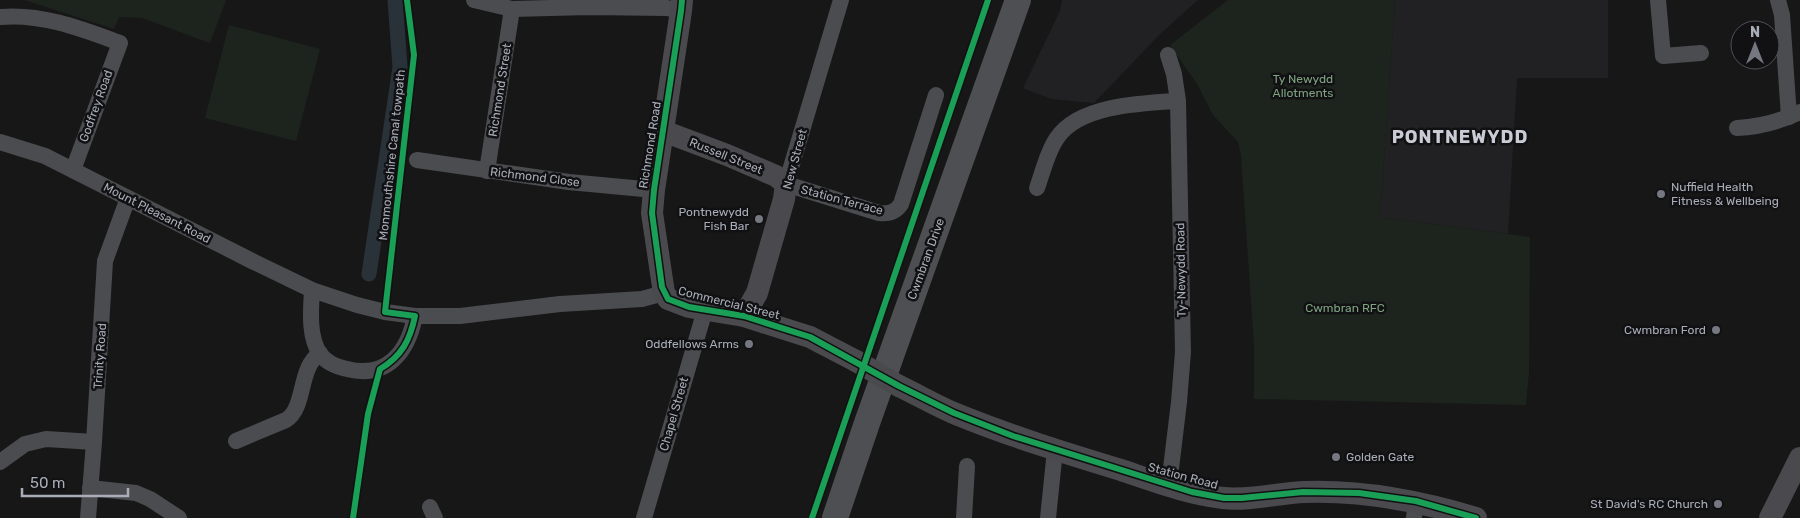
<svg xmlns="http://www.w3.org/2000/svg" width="1800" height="518" font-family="Rubik,sans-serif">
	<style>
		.built { fill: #212123 }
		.green { fill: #1d241e }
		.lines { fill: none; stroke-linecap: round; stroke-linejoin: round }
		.canal { stroke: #2a3239; stroke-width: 15 }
		.street { stroke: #4b4c50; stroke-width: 16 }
		.secondary { stroke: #4a4a4e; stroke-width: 22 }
		.primary { stroke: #4d4f52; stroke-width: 26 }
		.secondary-bridge { stroke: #4a4a4e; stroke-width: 22 }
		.cycleway-casing { stroke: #111113; stroke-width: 9 }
		.cycleway { stroke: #1a9f57; stroke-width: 6 }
		.poi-dot { fill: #757880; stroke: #111113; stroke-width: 2 }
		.labels { text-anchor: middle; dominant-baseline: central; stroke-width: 5; stroke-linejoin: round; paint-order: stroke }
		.park-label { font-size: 12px; fill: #7fa381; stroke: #111113 }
		.street-label { font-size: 12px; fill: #a8adb8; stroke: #111113 }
		.poi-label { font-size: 12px; fill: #a8adb8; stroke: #111113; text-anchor: end }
		.district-label { font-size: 18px; font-weight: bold; letter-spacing: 1px; fill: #c9ccd4; stroke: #111113 }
	</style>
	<rect width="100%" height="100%" fill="#171717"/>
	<g class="built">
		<polygon points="1062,0 1198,0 1161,33 1094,103 1051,99 1023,88 1060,11"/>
		<polygon points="1395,0 1608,0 1608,78 1517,78 1508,234 1380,217"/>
	</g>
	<g class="green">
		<polygon points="24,0 226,0 210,43 142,18 119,17 114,29"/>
		<polygon points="1228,0 1395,0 1380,217 1530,237 1529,372 1526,405 1254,399 1254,345 1241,155 1238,142 1213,115 1197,84 1170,45"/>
		<polygon points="229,25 320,49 296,141 205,118"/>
	</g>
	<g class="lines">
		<polyline class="canal" points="369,274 400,67 395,0"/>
		<g class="street">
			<polyline points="474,0 512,9 589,7 667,8 681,11"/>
			<path d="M 841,0 L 786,184 L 879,213 C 889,214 896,212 901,204 L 936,95"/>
			<polyline points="1658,0 1663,56 1701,53"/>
			<polyline points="1778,0 1782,15 1789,117"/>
			<path d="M 0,17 C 41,13 82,29 120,43 L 73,170"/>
			<polyline points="1168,55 1174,74 1178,101 1183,352 1179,402 1169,485"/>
			<path d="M 1737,128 C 1760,127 1779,122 1800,112"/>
			<polyline points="0,142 45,156 252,261 312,290 357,305 385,312 415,316 460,316 560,304 642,299 664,293"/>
			<polyline points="417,160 569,182 654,190"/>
			<polyline points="487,171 512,9"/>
			<path d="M 1037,188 C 1043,172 1047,152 1057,138 C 1079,105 1142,103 1178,101"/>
			<path d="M 312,290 C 311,309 308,336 320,354 C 326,362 337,367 347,369 C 387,379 408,352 415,316"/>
			<path d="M 236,441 L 286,420 C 306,408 298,368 320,353"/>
			<polyline points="0,462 25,444 46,439 94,442"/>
			<polyline points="90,488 136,493 150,499 179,518"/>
			<polyline points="430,507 435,518"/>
			<polyline points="88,518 94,442 105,261 128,198"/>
			<polyline points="644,518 705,310"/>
			<polyline points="964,518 967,466"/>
			<polyline points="1048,518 1055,450"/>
			<polyline points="1414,518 1416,501"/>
		</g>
		<g class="secondary">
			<polyline points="682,0 681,11 654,190 652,213 664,293 668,299 689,307 744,316 810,337 856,361"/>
			<polyline points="663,131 727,155 776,176 786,184 784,199 757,293 744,316"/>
			<path d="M 899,386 C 918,395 937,406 956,414 C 1010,436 1065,453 1121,470 C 1154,481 1188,494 1223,498 C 1250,501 1278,493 1305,492 C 1364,490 1420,501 1476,518"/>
			<polyline points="1770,518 1800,458"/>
		</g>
		<polyline class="primary" points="835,518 867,423 1018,0"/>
		<polyline class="secondary-bridge" points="856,361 899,386"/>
		<defs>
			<g id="cycleway">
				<polyline points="682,0 681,11 654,190 652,213 662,287 668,299 689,307 744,316 810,337 899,386 954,413 1013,436 1192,492 1224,498 1242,498 1303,492 1359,493 1416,501 1476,518"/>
				<path d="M 353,518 L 368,414 L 380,369 C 402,356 410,340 415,316 L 385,312 L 414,55 L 407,0"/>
				<polyline points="812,518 988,0"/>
			</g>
		</defs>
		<use href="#cycleway" class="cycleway-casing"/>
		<use href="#cycleway" class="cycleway"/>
	</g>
	<g class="poi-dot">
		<circle cx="1661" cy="194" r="5"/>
		<circle cx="759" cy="219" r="5"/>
		<circle cx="1716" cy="330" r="5"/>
		<circle cx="749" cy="344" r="5"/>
		<circle cx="1336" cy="457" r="5"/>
		<circle cx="1718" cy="504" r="5"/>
	</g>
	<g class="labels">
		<g class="park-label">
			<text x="1303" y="79">Ty Newydd<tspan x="1303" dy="14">Allotments</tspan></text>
			<text x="1345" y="308">Cwmbran RFC</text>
		</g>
		<g class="street-label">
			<text transform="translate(500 90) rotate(-81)">Richmond Street</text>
			<text transform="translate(96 106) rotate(-70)">Godfrey Road</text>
			<text transform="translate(650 145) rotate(-81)">Richmond Road</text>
			<text transform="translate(392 155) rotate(-84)">Monmouthshire Canal towpath</text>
			<text transform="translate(726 156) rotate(22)">Russell Street</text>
			<text transform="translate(795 159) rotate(-75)">New Street</text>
			<text transform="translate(535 177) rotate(7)">Richmond Close</text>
			<text transform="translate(842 200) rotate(15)">Station Terrace</text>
			<text transform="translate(157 213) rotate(27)">Mount Pleasant Road</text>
			<text transform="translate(926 259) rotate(-70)">Cwmbran Drive</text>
			<text transform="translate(1181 270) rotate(-91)">Ty-Newydd Road</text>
			<text transform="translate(729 303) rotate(14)">Commercial Street</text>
			<text transform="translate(100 356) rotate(-86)">Trinity Road</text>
			<text transform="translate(674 414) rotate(-74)">Chapel Street</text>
			<text transform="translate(1183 476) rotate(15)">Station Road</text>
		</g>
		<g class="poi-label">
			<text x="1671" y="187" text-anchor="start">Nuffield Health<tspan x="1671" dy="14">Fitness &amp; Wellbeing</tspan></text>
			<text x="749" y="212">Pontnewydd<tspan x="749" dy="14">Fish Bar</tspan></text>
			<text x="1706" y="330">Cwmbran Ford</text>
			<text x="739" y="344">Oddfellows Arms</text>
			<text x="1346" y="457" text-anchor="start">Golden Gate</text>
			<text x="1708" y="504">St David's RC Church</text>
		</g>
		<g class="district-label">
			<text x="1460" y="137">PONTNEWYDD</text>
		</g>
	</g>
	<g transform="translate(1755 45)"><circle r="24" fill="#111113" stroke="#4d4f55"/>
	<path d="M0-4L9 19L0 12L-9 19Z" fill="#757880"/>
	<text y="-8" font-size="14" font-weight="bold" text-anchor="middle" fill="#a8adb8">N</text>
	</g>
	<path d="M22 488v8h106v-8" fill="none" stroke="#a8adb8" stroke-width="2.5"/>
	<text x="30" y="488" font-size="15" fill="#a8adb8" stroke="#111113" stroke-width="4" paint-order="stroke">50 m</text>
</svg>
